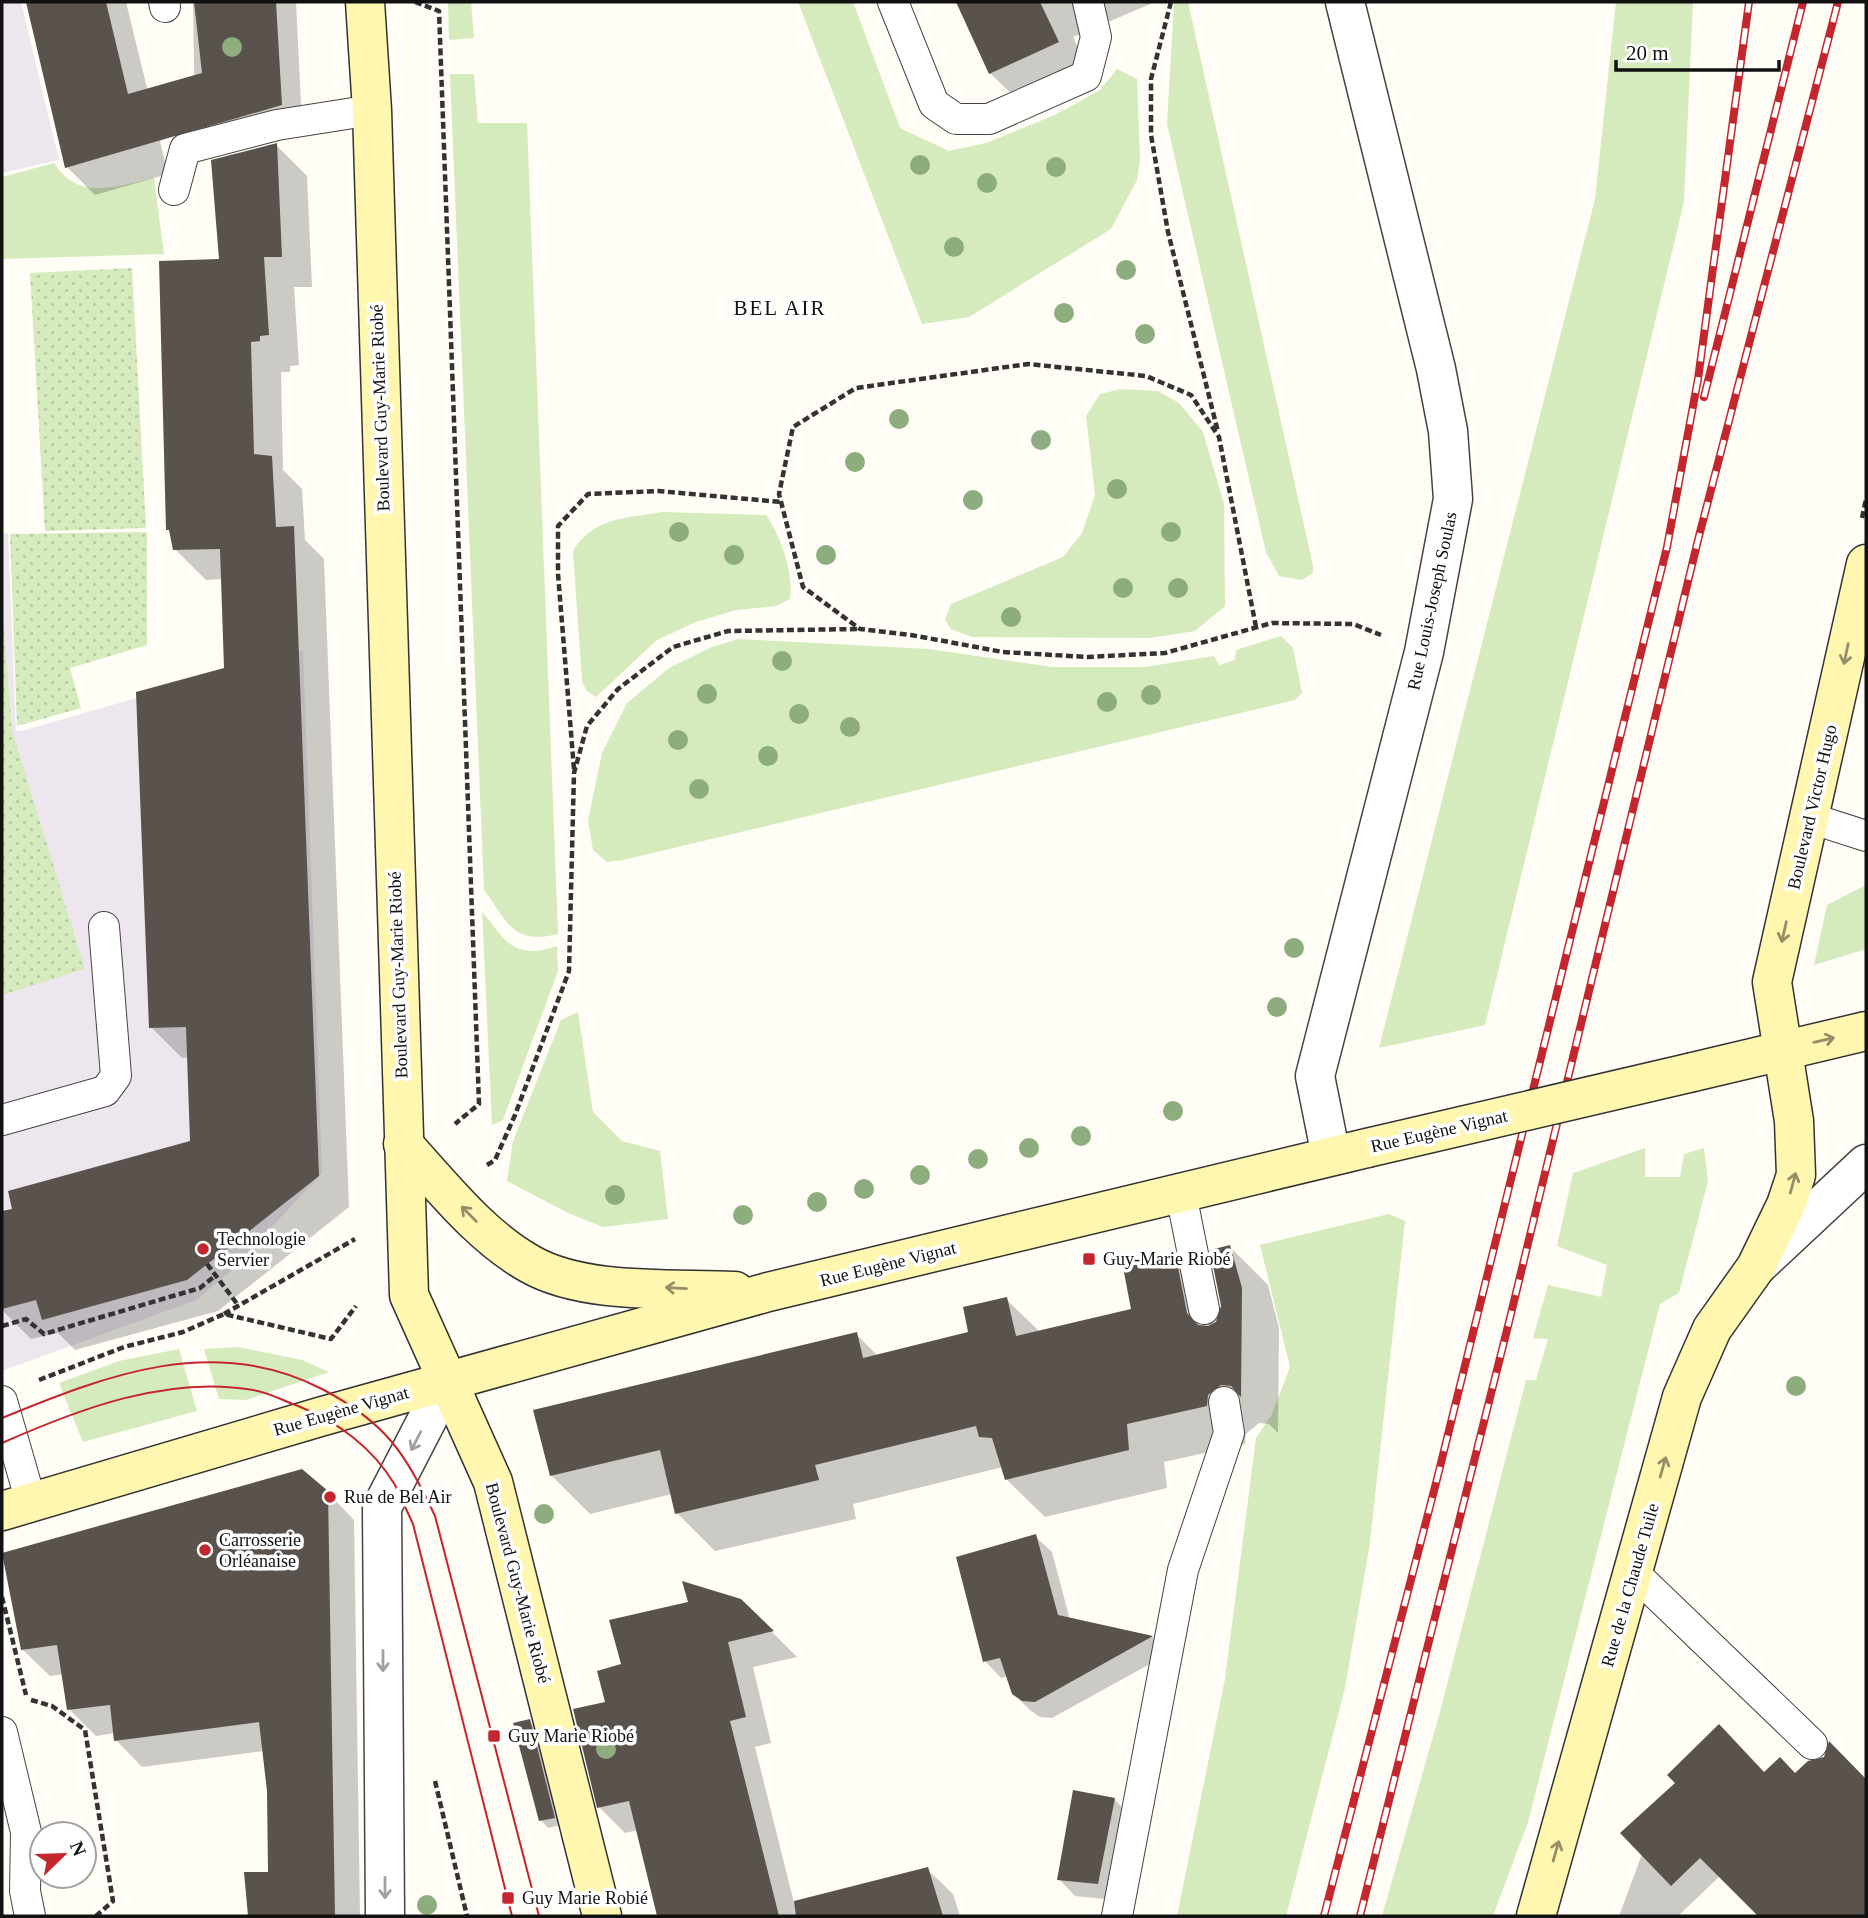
<svg xmlns="http://www.w3.org/2000/svg" width="1868" height="1918" font-family="Georgia,serif">
	<style>
		.industrial { fill: #eee6ef }
		.grass { fill: #d5ebbd }
		.park { fill: url(#park-dots) }
		.shadow { fill: #0003 }
		.building { fill: #5a524d }
		.lines { fill: none; stroke-linecap: round; stroke-linejoin: round }
		.lane-casing { stroke: #444; stroke-width: 32 }
		.street-casing { stroke: #444; stroke-width: 41 }
		.secondary-casing { stroke: #333; stroke-width: 41 }
		.path { stroke: #333; stroke-width: 4.5; stroke-dasharray: 7 3.5; stroke-linecap: butt }
		.lane { stroke: #fff; stroke-width: 30 }
		.street { stroke: #fff; stroke-width: 38 }
		.secondary { stroke: #fff6b0; stroke-width: 38 }
		.tram { stroke: #c4262e; stroke-width: 2 }
		.rail-casing { stroke: #c4262e; stroke-width: 8 }
		.rail { stroke: #fff; stroke-width: 5; stroke-dasharray: 16; stroke-linecap: butt }
		.secondary-bridge-casing { stroke: #333; stroke-width: 41; stroke-linecap: butt }
		.secondary-bridge { stroke: #fff6b0; stroke-width: 38 }
		.tree { fill: #8dad7f }
		.oneway { stroke: #948f68 }
		.oneway2 { stroke: #a0a0a0 }
		.poi-dot { fill: #c4262e; stroke: #fff; stroke-width: 2.5 }
		.labels { text-anchor: middle; dominant-baseline: central; stroke-width: 7; stroke-linejoin: round; paint-order: stroke }
		.street-label { font-size: 18px; fill: #111; stroke: #fff }
		.poi-label { font-size: 18px; fill: #111; stroke: #fff; text-anchor: start }
		.quarter-label { font-size: 21px; letter-spacing: 2px; fill: #111; stroke: #fff }
	</style>
	<defs>
		<pattern id="park-dots" width="8" height="8" patternUnits="userSpaceOnUse" patternTransform="scale(1.75)"><rect width="8" height="8" fill="#d5ebbd"/><path d="M2 2h.1M6 6h.1" fill="none" stroke="#b6c8a1" stroke-width="1.8" stroke-linecap="round"/></pattern>
	</defs>
	<rect width="100%" height="100%" fill="#fffdf5"/>
	<g class="industrial">
		<polygon points="2,2 21,2 59,160 2,173"/>
		<polygon points="8,533 16,730 22,731 303,650 322,1173 233,1269 196,1300 2,1371 2,534"/>
	</g>
	<g class="grass">
		<polygon points="448,2 471,2 474,38 449,40"/>
		<polygon points="798,2 853,2 900,128 949,151 986,143 1055,115 1100,90 1117,69 1137,79 1140,159 1137,180 1111,229 969,317 922,324"/>
		<polygon points="1174,2 1188,2 1313,566 1313,573 1302,580 1279,576 1266,552 1167,124"/>
		<polygon points="1616,2 1693,2 1684,202 1485,1025 1379,1048 1595,199"/>
		<path d="M 450,74 L 474,74 L 478,123 L 527,123 L 558,934 C 512,945 509,923 484,890 Z"/>
		<path d="M 54,163 C 79,202 117,186 154,178 L 164,254 L 2,259 L 2,177 Z"/>
		<polygon points="1121,389 1158,391 1179,403 1203,432 1224,504 1225,606 1195,631 1150,638 972,637 951,629 945,620 951,604 1063,557 1082,533 1095,495 1086,416 1100,394"/>
		<path d="M 663,512 L 766,515 C 781,536 794,574 790,599 L 776,606 L 736,610 L 696,622 L 657,640 L 596,697 L 586,690 L 582,681 L 573,551 C 593,517 628,518 663,512 Z"/>
		<polygon points="1281,636 1293,648 1302,693 1295,700 623,860 607,862 593,850 588,820 602,753 627,703 669,668 712,647 738,639 929,649 1052,667 1145,667 1214,656 1219,665 1235,660 1236,650"/>
		<polygon points="1866,885 1866,949 1814,965 1827,905"/>
		<path d="M 482,911 C 506,943 515,960 557,946 L 558,971 L 503,1120 L 492,1125 Z"/>
		<polygon points="578,1012 593,1112 622,1141 660,1151 668,1219 603,1227 568,1213 507,1181 513,1141 561,1020"/>
		<polygon points="1645,1148 1645,1177 1680,1177 1684,1154 1704,1148 1708,1181 1679,1293 1660,1304 1528,1822 1493,1916 1382,1916 1440,1712 1526,1380 1536,1380 1548,1339 1533,1338 1548,1285 1601,1297 1607,1265 1557,1246 1573,1173"/>
		<polygon points="1389,1214 1405,1221 1370,1543 1345,1688 1286,1916 1177,1916 1225,1679 1256,1438 1271,1416 1290,1367 1260,1245"/>
		<polygon points="238,1347 302,1360 329,1372 246,1400 219,1399 204,1349"/>
		<polygon points="179,1349 197,1411 83,1442 59,1383 119,1361"/>
	</g>
	<g class="park">
		<polygon points="132,268 146,528 45,531 30,273"/>
		<polygon points="147,532 147,645 70,668 81,708 17,726 10,534"/>
		<polygon points="2,607 12,730 85,969 2,995"/>
	</g>
	<g class="shadow">
		<polygon points="27,2 126,2 168,174 95,195 67,167"/>
		<polygon points="193,2 296,2 302,125 216,149 195,128"/>
		<polygon points="957,2 1155,2 1073,37 1092,77 1025,107 990,73"/>
		<polygon points="276,145 307,176 312,287 294,287 299,365 290,366 290,372 281,372 283,470 302,489 305,540 324,559 349,1207 218,1311 75,1350 58,1333 31,1339 2,1310 2,1213 192,1142 189,1057 182,1058 151,1027 226,669 223,579 206,580 175,549 221,261"/>
		<polygon points="1230,1247 1268,1285 1279,1328 1278,1433 1269,1424 1259,1423 1246,1434 1245,1444 1164,1462 1167,1488 1045,1517 1006,1479 1003,1467 853,1504 856,1519 715,1551 677,1513 672,1494 590,1514 552,1476 535,1411 856,1334 878,1356 970,1333 1006,1299 1040,1332 1133,1310 1175,1259 1214,1298 1218,1320 1223,1306"/>
		<polygon points="327,1492 354,1520 360,1916 250,1916 246,1874 270,1874 269,1790 264,1751 142,1767 116,1740 115,1733 96,1736 69,1709 64,1674 50,1676 23,1650"/>
		<polygon points="1035,1536 1052,1552 1070,1620 1152,1637 1168,1654 1052,1718 1040,1717 1030,1710 1013,1693 1008,1676 1001,1678 985,1661"/>
		<polygon points="740,1600 797,1657 753,1667 771,1743 755,1747 794,1903 927,1869 953,1894 960,1916 659,1916 638,1830 625,1833 599,1807 607,1704 623,1665"/>
		<polygon points="529,1721 537,1729 561,1825 548,1828 541,1820"/>
		<polygon points="1830,1744 1866,1781 1866,1858 1864,1860 1866,1863 1866,1916 1760,1916 1720,1876 1678,1916 1619,1916 1642,1854 1765,1774 1795,1775 1825,1758"/>
		<polygon points="1114,1799 1131,1816 1114,1900 1075,1896 1059,1879"/>
	</g>
	<g class="building">
		<polygon points="26,2 106,2 128,94 202,73 194,2 276,2 282,105 65,168"/>
		<polygon points="956,2 1040,2 1059,42 989,74"/>
		<polygon points="277,143 282,257 264,257 269,335 260,336 260,341 251,342 254,454 272,456 276,527 294,526 319,1176 187,1280 42,1320 36,1300 2,1309 2,1211 12,1209 8,1191 190,1141 186,1027 149,1028 136,692 224,668 220,549 173,550 169,530 166,530 159,261 219,259 211,160"/>
		<polygon points="1230,1245 1242,1288 1241,1397 1231,1386 1221,1385 1208,1395 1207,1406 1127,1424 1129,1450 1005,1480 992,1438 979,1437 976,1426 815,1465 819,1480 675,1514 660,1450 550,1476 533,1410 857,1332 863,1358 968,1332 963,1307 1007,1297 1016,1336 1131,1309 1123,1267 1176,1257 1187,1313 1198,1325 1208,1326 1216,1322 1221,1306 1210,1250"/>
		<polygon points="302,1469 328,1491 335,1916 248,1916 244,1872 268,1872 267,1791 259,1722 114,1741 110,1705 67,1710 57,1645 21,1650 2,1553"/>
		<polygon points="1036,1534 1058,1615 1153,1636 1035,1702 1022,1701 1012,1694 1000,1658 983,1662 956,1557"/>
		<polygon points="682,1581 741,1599 774,1631 728,1642 746,1717 730,1721 779,1916 657,1916 629,1801 597,1808 573,1709 605,1702 597,1671 621,1664 609,1620 688,1602"/>
		<polygon points="530,1719 555,1818 539,1821 513,1723"/>
		<polygon points="1719,1724 1764,1772 1780,1757 1795,1773 1808,1761 1824,1757 1829,1741 1866,1779 1866,1916 1758,1916 1700,1858 1671,1886 1620,1833 1675,1783 1667,1775"/>
		<polygon points="1073,1790 1115,1798 1098,1884 1057,1880"/>
		<polygon points="928,1867 943,1916 796,1916 794,1901"/>
	</g>
	<g class="lines">
		<defs>
			<g id="lane">
				<polyline points="164,2 165,7"/>
				<polyline points="893,2 934,104 956,119 989,119 1086,76 1096,37 1088,2"/>
				<polyline points="174,190 185,149 277,125 372,110"/>
				<polyline points="1810,818 1866,836"/>
				<polyline points="2,1120 105,1091 116,1076 104,927"/>
				<polyline points="1181,1194 1204,1309"/>
				<polyline points="2,1401 31,1502"/>
				<polyline points="1633,1572 1812,1744"/>
				<polyline points="2,1732 26,1832 25,1891 30,1916"/>
				<polyline points="1117,1916 1183,1570 1229,1433 1224,1402"/>
			</g>
			<g id="street">
				<polyline points="1331,1156 1315,1076 1424,652 1453,499 1448,431 1436,369 1345,2"/>
				<polyline points="1757,1266 1866,1164"/>
				<polyline points="385,1916 382,1507 447,1381"/>
			</g>
			<g id="secondary">
				<polyline points="365,2 372,110 409,1295 493,1482 602,1916"/>
				<polyline points="1693,1072 1866,1031"/>
				<path d="M 403,1144 C 441,1185 480,1236 530,1264 C 584,1295 674,1288 735,1291"/>
				<polyline points="2,1511 323,1416 768,1292 1367,1148"/>
				<polyline points="1536,1916 1682,1397 1712,1329 1756,1267 1786,1205 1796,1175 1794,1121 1772,982 1866,564"/>
			</g>
		</defs>
		<use href="#lane" class="lane-casing"/>
		<use href="#street" class="street-casing"/>
		<use href="#secondary" class="secondary-casing"/>
		<g class="path">
			<polyline points="415,2 439,11 479,1104 455,1124"/>
			<polyline points="1171,2 1151,79 1151,135 1168,232 1218,432"/>
			<polyline points="1862,518 1866,499"/>
			<polyline points="1256,627 1219,437 1191,395 1146,376 1028,364 856,388 793,427 779,494 803,587 860,629 911,635 1003,652 1087,657 1165,653 1272,623 1353,624 1381,635"/>
			<polyline points="574,769 558,574 558,526 588,494 658,491 781,502"/>
			<polyline points="487,1165 495,1160 515,1115 569,971 574,773 587,726 618,689 673,647 728,631 859,629"/>
			<polyline points="207,1264 238,1305"/>
			<polyline points="224,1314 355,1239"/>
			<polyline points="2,1326 26,1319 44,1334 200,1288 216,1275"/>
			<polyline points="39,1380 124,1347 183,1332 224,1314 331,1339 356,1306"/>
			<polyline points="2,1597 26,1695"/>
			<polyline points="31,1700 52,1706 85,1730 113,1901 96,1916"/>
			<polyline points="435,1781 467,1916"/>
		</g>
		<use href="#lane" class="lane"/>
		<use href="#street" class="street"/>
		<use href="#secondary" class="secondary"/>
		<g class="tram">
			<path d="M 2,1418 C 107,1375 214,1333 322,1389 C 385,1422 406,1453 435,1516 L 539,1916"/>
			<path d="M 2,1443 C 79,1409 168,1375 253,1390 C 268,1392 284,1401 298,1406 C 337,1421 373,1448 395,1485 C 401,1498 407,1511 413,1524 L 512,1916"/>
		</g>
		<defs>
			<g id="rail">
				<polyline points="1704,397 1803,2"/>
				<polyline points="1324,1916 1436,1483 1667,547 1698,379 1749,2"/>
				<polyline points="1360,1916 1509,1322 1699,536 1838,2"/>
			</g>
		</defs>
		<use href="#rail" class="rail-casing"/>
		<use href="#rail" class="rail"/>
		<defs>
			<polyline id="secondary-bridge" points="1367,1148 1693,1072"/>
		</defs>
		<use href="#secondary-bridge" class="secondary-bridge-casing"/>
		<use href="#secondary-bridge" class="secondary-bridge"/>
	</g>
	<g class="tree">
		<circle cx="232" cy="47" r="10"/>
		<circle cx="920" cy="165" r="10"/>
		<circle cx="1056" cy="167" r="10"/>
		<circle cx="987" cy="183" r="10"/>
		<circle cx="954" cy="247" r="10"/>
		<circle cx="1126" cy="270" r="10"/>
		<circle cx="1064" cy="313" r="10"/>
		<circle cx="1145" cy="334" r="10"/>
		<circle cx="899" cy="419" r="10"/>
		<circle cx="1041" cy="440" r="10"/>
		<circle cx="855" cy="462" r="10"/>
		<circle cx="1117" cy="489" r="10"/>
		<circle cx="973" cy="500" r="10"/>
		<circle cx="679" cy="532" r="10"/>
		<circle cx="1171" cy="532" r="10"/>
		<circle cx="734" cy="555" r="10"/>
		<circle cx="826" cy="555" r="10"/>
		<circle cx="1123" cy="588" r="10"/>
		<circle cx="1178" cy="588" r="10"/>
		<circle cx="1011" cy="617" r="10"/>
		<circle cx="782" cy="661" r="10"/>
		<circle cx="707" cy="694" r="10"/>
		<circle cx="1151" cy="695" r="10"/>
		<circle cx="1107" cy="702" r="10"/>
		<circle cx="799" cy="714" r="10"/>
		<circle cx="850" cy="727" r="10"/>
		<circle cx="678" cy="740" r="10"/>
		<circle cx="768" cy="756" r="10"/>
		<circle cx="699" cy="789" r="10"/>
		<circle cx="1294" cy="948" r="10"/>
		<circle cx="1277" cy="1007" r="10"/>
		<circle cx="1173" cy="1111" r="10"/>
		<circle cx="1081" cy="1136" r="10"/>
		<circle cx="1029" cy="1148" r="10"/>
		<circle cx="978" cy="1159" r="10"/>
		<circle cx="920" cy="1175" r="10"/>
		<circle cx="864" cy="1189" r="10"/>
		<circle cx="615" cy="1195" r="10"/>
		<circle cx="817" cy="1202" r="10"/>
		<circle cx="743" cy="1215" r="10"/>
		<circle cx="1796" cy="1386" r="10"/>
		<circle cx="544" cy="1514" r="10"/>
		<circle cx="606" cy="1749" r="10"/>
		<circle cx="427" cy="1905" r="10"/>
	</g>
	<defs><path id="oneway-shaft" d="M-6 0H5M1.5-3L5.5 0L1.5 3" fill="none" stroke-width="1.6" stroke-linecap="round" stroke-linejoin="round" transform="scale(1.75)"/></defs>
	<g class="oneway">
		<use href="#oneway-shaft" transform="translate(1846 654) rotate(102)"/>
		<use href="#oneway-shaft" transform="translate(1784 932) rotate(103)"/>
		<use href="#oneway-shaft" transform="translate(1824 1040) rotate(-13)"/>
		<use href="#oneway-shaft" transform="translate(1793 1183) rotate(-75)"/>
		<use href="#oneway-shaft" transform="translate(469 1214) rotate(-135)"/>
		<use href="#oneway-shaft" transform="translate(676 1288) rotate(-177)"/>
		<use href="#oneway-shaft" transform="translate(1663 1467) rotate(-74)"/>
		<use href="#oneway-shaft" transform="translate(1556 1851) rotate(-74)"/>
	</g>
	<g class="oneway2">
		<use href="#oneway-shaft" transform="translate(416 1441) rotate(117)"/>
		<use href="#oneway-shaft" transform="translate(383 1661) rotate(90)"/>
		<use href="#oneway-shaft" transform="translate(385 1888) rotate(90)"/>
	</g>
	<g class="poi-dot">
		<circle cx="203" cy="1249" r="7"/>
		<rect x="1082" y="1252" width="14" height="14" rx="3.5"/>
		<circle cx="330" cy="1497" r="7"/>
		<circle cx="205" cy="1550" r="7"/>
		<rect x="487" y="1729" width="14" height="14" rx="3.5"/>
		<rect x="501" y="1891" width="14" height="14" rx="3.5"/>
	</g>
	<g class="labels">
		<g class="street-label">
			<text transform="translate(380 408) rotate(-92)">Boulevard Guy-Marie Riobé</text>
			<text transform="translate(1432 601) rotate(-78)">Rue Louis-Joseph Soulas</text>
			<text transform="translate(1812 807) rotate(-77)">Boulevard Victor Hugo</text>
			<text transform="translate(398 975) rotate(-92)">Boulevard Guy-Marie Riobé</text>
			<text transform="translate(1439 1131) rotate(-13)">Rue Eugène Vignat</text>
			<text transform="translate(888 1264) rotate(-14)">Rue Eugène Vignat</text>
			<text transform="translate(341 1411) rotate(-16)">Rue Eugène Vignat</text>
			<text transform="translate(518 1583) rotate(75)">Boulevard Guy-Marie Riobé</text>
			<text transform="translate(1630 1585) rotate(-74)">Rue de la Chaude Tuile</text>
		</g>
		<g class="poi-label">
			<text x="217" y="1239">Technologie<tspan x="217" dy="21">Servier</tspan></text>
			<text x="1103" y="1259">Guy-Marie Riobé</text>
			<text x="344" y="1497">Rue de Bel Air</text>
			<text x="219" y="1540">Carrosserie<tspan x="219" dy="21">Orléanaise</tspan></text>
			<text x="508" y="1736">Guy Marie Riobé</text>
			<text x="522" y="1898">Guy Marie Robié</text>
		</g>
		<g class="quarter-label">
			<text x="780" y="308">BEL AIR</text>
		</g>
	</g>
	<rect width="1868" height="1918" fill="none" stroke="#111111" stroke-width="7"/>
	<g transform="translate(63 1855) rotate(67)"><circle r="33" fill="#ffffff" stroke="#a0a0a0" stroke-width="2"/>
	<path d="M0-5L12 26L0 18L-12 26Z" fill="#c4262e"/>
	<text y="-10" font-size="19" font-weight="bold" text-anchor="middle" fill="#111111">N</text>
	</g>
	<path d="M1616 60v10h163v-10" fill="none" stroke="#111111" stroke-width="3.5"/>
	<text x="1626" y="60" font-size="21" fill="#111111" stroke="#ffffff" stroke-width="5" paint-order="stroke">20 m</text>
</svg>
